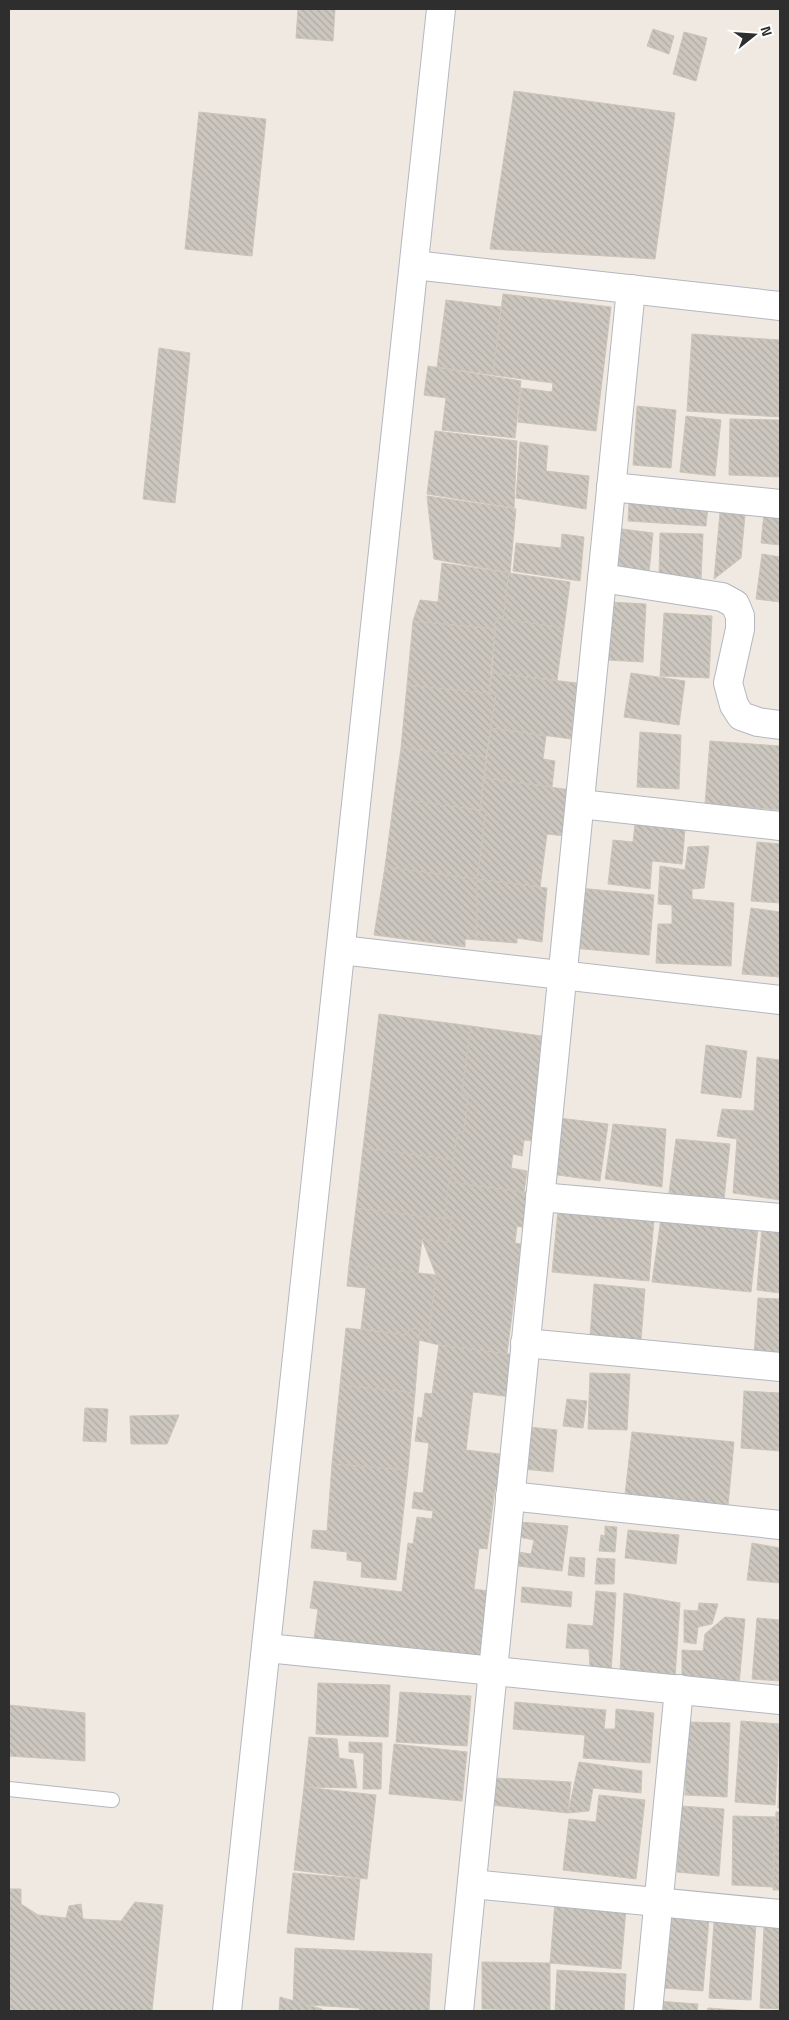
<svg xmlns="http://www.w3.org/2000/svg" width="789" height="2020" font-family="'Titillium Web',sans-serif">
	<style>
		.building { fill: url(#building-back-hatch); stroke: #cbc5ba }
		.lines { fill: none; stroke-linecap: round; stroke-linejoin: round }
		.service-casing { stroke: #b4b7c1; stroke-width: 16 }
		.minor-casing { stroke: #b4b7c1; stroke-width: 30 }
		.service { stroke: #fff; stroke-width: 14 }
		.minor { stroke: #fff; stroke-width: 28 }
	</style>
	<defs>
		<pattern id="building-back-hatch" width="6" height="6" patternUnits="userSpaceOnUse" patternTransform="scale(1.25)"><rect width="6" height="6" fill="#cbc7bf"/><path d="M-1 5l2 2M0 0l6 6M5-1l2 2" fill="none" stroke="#afaba4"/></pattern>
	</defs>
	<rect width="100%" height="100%" fill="#efe9e1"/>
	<g class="building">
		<polygon points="298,9 335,9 333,41 296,38"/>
		<polygon points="653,29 674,36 669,54 647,46"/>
		<polygon points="684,32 707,38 696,81 673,74"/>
		<polygon points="514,91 675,113 655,259 490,249"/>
		<polygon points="199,112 266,119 252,256 185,249"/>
		<polygon points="503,294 611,307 596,431 518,422 521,388 552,392 553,383 493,375"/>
		<polygon points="446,300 501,307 493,375 437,367"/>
		<polygon points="692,334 780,340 780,417 687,411"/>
		<polygon points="159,348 190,353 175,503 143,499"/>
		<polygon points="428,366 521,381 515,438 442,430 446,398 424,395"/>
		<polygon points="637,406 676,410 671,468 633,465"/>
		<polygon points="686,416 721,420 715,476 680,472"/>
		<polygon points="730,419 780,420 780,477 729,475"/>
		<polygon points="435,431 517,441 514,508 427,494"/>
		<polygon points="520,442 548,446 546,471 589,476 586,509 516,498"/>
		<polygon points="427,496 516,509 510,573 434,559"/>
		<polygon points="629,502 708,507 706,526 628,521"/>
		<polygon points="720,512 745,515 741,558 714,579"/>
		<polygon points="764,513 780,515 780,545 761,543"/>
		<polygon points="622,529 653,533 649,573 617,569"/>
		<polygon points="660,533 703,534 701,580 659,578"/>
		<polygon points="562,534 584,537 580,581 513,571 516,543 561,548"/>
		<polygon points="762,554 780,557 780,602 756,599"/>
		<polygon points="442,563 509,573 503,620 496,618 495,629 413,621 420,600 438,602"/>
		<polygon points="509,573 570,582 564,628 503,620"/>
		<polygon points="611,602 646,604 643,662 607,660"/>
		<polygon points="664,613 712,616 709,678 660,676"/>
		<polygon points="496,618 564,628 557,680 492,673"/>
		<polygon points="413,621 495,629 489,693 407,685"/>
		<polygon points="492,673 577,683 571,739 491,728 496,694 489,693"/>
		<polygon points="631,673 685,681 679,725 624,717"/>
		<polygon points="407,685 496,694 486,757 401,748"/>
		<polygon points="491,728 546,736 543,759 555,761 552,787 484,778"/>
		<polygon points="640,732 681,735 679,789 637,787"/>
		<polygon points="710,741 780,746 780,810 705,804"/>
		<polygon points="401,748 486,757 480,810 395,801 394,798"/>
		<polygon points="484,778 571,790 565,836 547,834 540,887 477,879 486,811 480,810"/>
		<polygon points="394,798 486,811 477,879 385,867"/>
		<polygon points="635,824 685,829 682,864 652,861 650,889 608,884 613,840 633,842"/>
		<polygon points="757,842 780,844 780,903 751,901"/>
		<polygon points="709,846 704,888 692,889 692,899 734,903 731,966 656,963 658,924 672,924 672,905 658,904 660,866 685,870 688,847"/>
		<polygon points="385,867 477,879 477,940 465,939 465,947 374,935"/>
		<polygon points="477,879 547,888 542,942 517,938 517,943 477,940"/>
		<polygon points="578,888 654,895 649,955 572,948"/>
		<polygon points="751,908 780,912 780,977 742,974"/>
		<polygon points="379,1014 471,1026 462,1093 468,1097 464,1132 458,1132 454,1160 363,1148"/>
		<polygon points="471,1026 548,1037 535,1141 524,1140 522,1156 513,1154 511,1168 527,1171 524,1192 449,1182 458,1132 464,1132 468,1097 462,1093"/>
		<polygon points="706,1045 747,1051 741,1098 701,1093"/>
		<polygon points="757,1057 780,1060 780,1200 733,1193 737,1139 717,1136 722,1109 754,1111"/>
		<polygon points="559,1118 608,1124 600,1181 551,1174"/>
		<polygon points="613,1124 666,1129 662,1187 605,1179"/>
		<polygon points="676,1139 730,1144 724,1199 669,1193"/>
		<polygon points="363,1148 454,1160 444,1219 356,1208"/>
		<polygon points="449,1182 532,1193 527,1228 517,1226 515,1243 521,1244 507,1354 439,1345 419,1340 420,1329 429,1331 436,1275 422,1239 448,1242 452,1217 444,1219"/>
		<polygon points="356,1208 444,1219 452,1217 448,1242 422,1239 418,1274 349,1265"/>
		<polygon points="558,1210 654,1219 649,1281 552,1272"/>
		<polygon points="661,1218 758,1228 751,1292 652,1282"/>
		<polygon points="762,1226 780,1228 780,1293 757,1290"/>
		<polygon points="349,1265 436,1275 429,1331 409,1328 408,1335 361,1329 366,1288 347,1286"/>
		<polygon points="594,1284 645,1289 641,1340 590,1336"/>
		<polygon points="758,1298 780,1299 780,1358 754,1356"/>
		<polygon points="346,1328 408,1335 409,1328 420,1329 415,1393 340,1385"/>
		<polygon points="439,1345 516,1355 511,1397 473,1392 466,1450 509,1455 504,1490 495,1489 487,1549 479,1548 474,1589 488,1591 486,1606 494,1607 487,1662 314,1639 318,1609 310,1608 314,1581 402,1592 408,1543 413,1544 417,1517 432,1519 433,1511 412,1508 414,1492 423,1493 429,1443 415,1441 418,1417 422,1418 425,1393 432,1394"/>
		<polygon points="590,1373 630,1374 627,1430 588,1429"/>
		<polygon points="340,1385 415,1393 408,1470 332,1464"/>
		<polygon points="744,1391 780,1393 780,1451 741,1448"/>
		<polygon points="567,1399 587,1401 583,1428 563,1426"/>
		<polygon points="85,1408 108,1409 106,1442 83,1441"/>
		<polygon points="179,1415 167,1444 131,1444 130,1416"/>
		<polygon points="529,1427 557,1430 553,1472 523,1469"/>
		<polygon points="632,1432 734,1442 728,1506 625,1495"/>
		<polygon points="332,1464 408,1470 396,1580 361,1577 362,1562 347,1560 347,1552 311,1548 313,1530 327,1531"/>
		<polygon points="521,1522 568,1526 562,1571 517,1566 519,1552 531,1554 534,1540 519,1537"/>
		<polygon points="605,1526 617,1527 615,1552 599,1551 601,1535 605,1536"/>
		<polygon points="628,1530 679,1535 676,1564 625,1558"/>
		<polygon points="752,1543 780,1548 780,1583 747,1580"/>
		<polygon points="570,1557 585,1558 584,1577 568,1575"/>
		<polygon points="597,1558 615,1559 614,1584 595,1584"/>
		<polygon points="522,1587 572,1592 571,1607 521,1602"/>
		<polygon points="596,1591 616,1593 611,1673 590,1668 589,1649 566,1648 568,1624 593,1626"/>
		<polygon points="624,1593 680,1603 675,1678 620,1671"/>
		<polygon points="699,1603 718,1604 712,1624 698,1627 696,1644 684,1642 684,1610 698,1611"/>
		<polygon points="725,1617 745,1619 739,1685 682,1678 682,1650 703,1651 705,1634"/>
		<polygon points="757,1618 780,1620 780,1681 752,1679"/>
		<polygon points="318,1683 390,1685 388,1737 316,1734"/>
		<polygon points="400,1692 471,1696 467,1746 396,1742"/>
		<polygon points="515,1702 606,1710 604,1729 615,1729 616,1709 654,1713 650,1763 583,1758 585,1735 513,1729"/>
		<polygon points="9,1705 85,1713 85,1761 9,1756"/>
		<polygon points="741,1721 780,1724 775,1805 735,1802"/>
		<polygon points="688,1722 730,1723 727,1797 685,1795"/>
		<polygon points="309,1737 337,1739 339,1758 353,1760 357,1788 304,1787"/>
		<polygon points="780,1741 780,1808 778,1808"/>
		<polygon points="349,1742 382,1743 381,1789 363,1789 364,1753 349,1752"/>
		<polygon points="394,1744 467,1752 462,1801 389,1794"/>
		<polygon points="579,1762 642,1771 641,1793 593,1788 589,1811 568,1813"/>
		<polygon points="495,1778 571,1782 568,1813 491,1805"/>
		<polygon points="304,1787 376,1795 367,1879 294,1870"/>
		<polygon points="599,1795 645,1800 636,1879 563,1870 569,1819 596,1822"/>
		<polygon points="681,1806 724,1809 719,1876 677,1872"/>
		<polygon points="776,1812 780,1812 780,1890 773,1890"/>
		<polygon points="733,1816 775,1817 773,1887 732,1885"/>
		<polygon points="293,1873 360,1879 354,1940 287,1933"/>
		<polygon points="9,1889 21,1889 21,1904 38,1915 66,1918 69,1906 81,1904 83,1919 121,1921 135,1902 163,1905 152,2011 9,2011"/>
		<polygon points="555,1902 626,1909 621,1969 550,1963"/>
		<polygon points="670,1915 709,1919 703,1991 664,1988"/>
		<polygon points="714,1921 756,1923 751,2000 709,1998"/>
		<polygon points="764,1927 780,1927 780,2009 760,2008"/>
		<polygon points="295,1948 432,1954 429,2011 360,2011 359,2008 293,2004"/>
		<polygon points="482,1962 550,1963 550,2010 482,2009"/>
		<polygon points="557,1970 626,1974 624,2011 555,2011"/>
		<polygon points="280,1997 322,2009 322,2011 279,2011"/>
		<polygon points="657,2001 698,2004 697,2011 657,2011"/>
		<polygon points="708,2008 750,2011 707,2011"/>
	</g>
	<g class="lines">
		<defs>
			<polyline id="service" points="9,1789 112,1800"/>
			<g id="minor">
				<polyline points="414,265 780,306"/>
				<polyline points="611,487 780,504"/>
				<polyline points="602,578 722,597 735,604 740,616 740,629 728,683 734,705 741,716 758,722 780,725"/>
				<polyline points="580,804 780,826"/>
				<polyline points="341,950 780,1000"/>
				<polyline points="540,1197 780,1218"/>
				<polyline points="525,1343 780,1367"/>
				<polyline points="510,1496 780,1525"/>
				<polyline points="267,1648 780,1700"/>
				<polyline points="472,1884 780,1914"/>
				<polyline points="227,2011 441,9"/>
				<polyline points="459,2011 631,289"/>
				<polyline points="648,2011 679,1689"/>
			</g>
		</defs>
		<use href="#service" class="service-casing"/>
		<use href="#minor" class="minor-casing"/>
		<use href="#service" class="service"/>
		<use href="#minor" class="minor"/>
	</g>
	<rect width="789" height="2020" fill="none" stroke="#2e2e2e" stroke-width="20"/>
	<g transform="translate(754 35) rotate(73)" stroke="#ffffff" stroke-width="4" paint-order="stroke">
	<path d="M0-4L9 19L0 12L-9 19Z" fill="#2e2e2e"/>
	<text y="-8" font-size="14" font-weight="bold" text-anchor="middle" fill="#2e2e2e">N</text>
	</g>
</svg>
